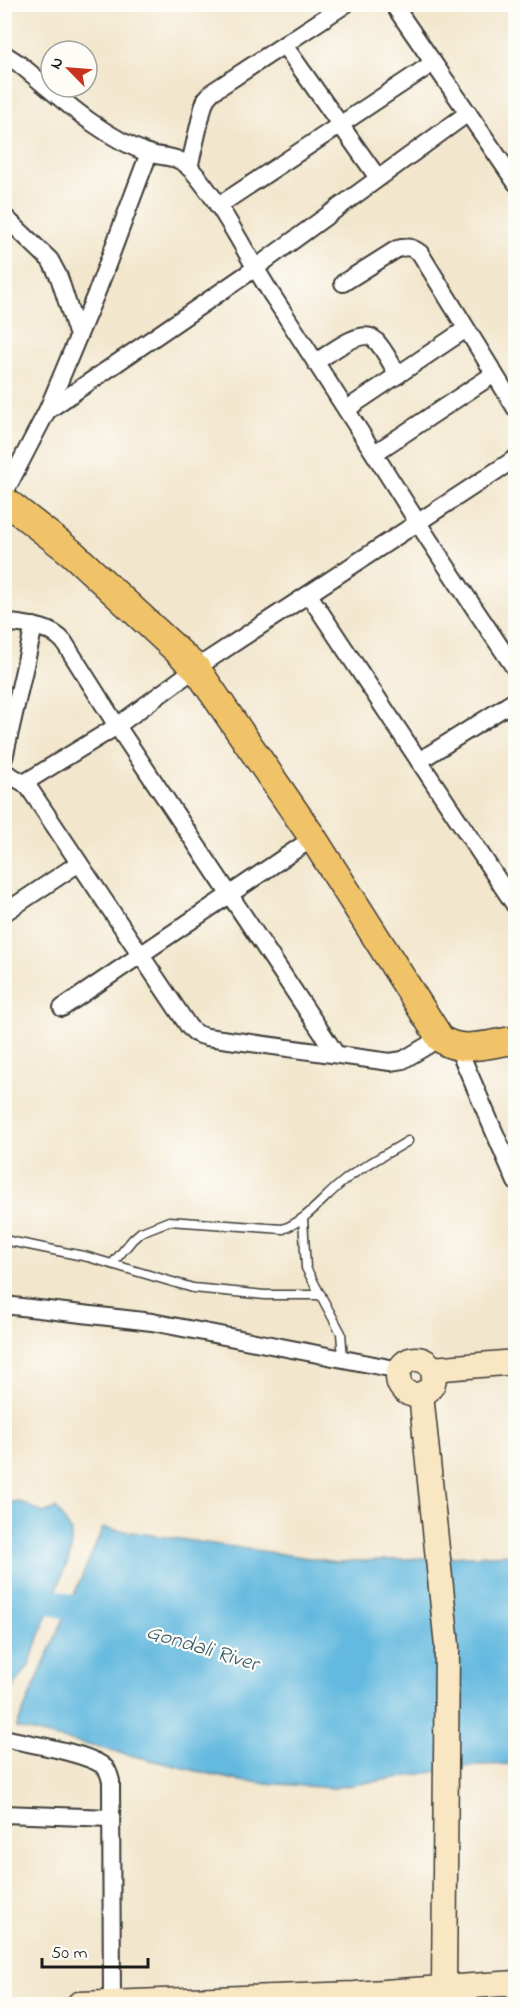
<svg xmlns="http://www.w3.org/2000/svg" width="520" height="2009" font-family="'Indie Flower',sans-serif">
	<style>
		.water { fill: #63b9df; stroke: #406a7e; stroke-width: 1.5 }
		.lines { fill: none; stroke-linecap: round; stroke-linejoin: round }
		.river { stroke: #63b9df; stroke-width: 26 }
		.lane-casing { stroke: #3c3a36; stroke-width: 11 }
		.street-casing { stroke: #3c3a36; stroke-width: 20 }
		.secondary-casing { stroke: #3c3a36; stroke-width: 27 }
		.primary-casing { stroke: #3c3a36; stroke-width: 30 }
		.lane { stroke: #fff; stroke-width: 8 }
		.street { stroke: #fff; stroke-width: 16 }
		.secondary { stroke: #f9e7c3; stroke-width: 24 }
		.primary { stroke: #f0c369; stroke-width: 27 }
		.labels { text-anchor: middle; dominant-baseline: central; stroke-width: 4.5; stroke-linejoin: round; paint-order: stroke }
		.water-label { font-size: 22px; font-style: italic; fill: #385b6a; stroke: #fdfcf7 }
	</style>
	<rect width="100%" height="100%" fill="#fdfcf7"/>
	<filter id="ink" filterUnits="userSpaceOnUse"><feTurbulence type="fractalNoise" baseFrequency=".0167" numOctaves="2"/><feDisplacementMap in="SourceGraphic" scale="12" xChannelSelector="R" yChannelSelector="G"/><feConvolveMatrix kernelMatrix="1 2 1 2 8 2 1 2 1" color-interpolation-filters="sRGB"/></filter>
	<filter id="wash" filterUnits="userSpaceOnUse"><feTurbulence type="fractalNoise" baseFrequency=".008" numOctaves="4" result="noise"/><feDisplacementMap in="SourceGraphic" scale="24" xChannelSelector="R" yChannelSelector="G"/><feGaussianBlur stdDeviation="1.35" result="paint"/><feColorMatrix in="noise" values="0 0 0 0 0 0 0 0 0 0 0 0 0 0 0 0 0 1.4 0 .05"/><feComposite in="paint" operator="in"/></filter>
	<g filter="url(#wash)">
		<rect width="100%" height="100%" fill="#f2e6cc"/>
		<g class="water">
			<polygon points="18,1501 43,1513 56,1508 71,1531 71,1552 28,1667 5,1699 5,1504"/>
			<polygon points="103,1528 337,1562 515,1554 515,1764 477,1765 333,1788 239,1781 16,1728"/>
		</g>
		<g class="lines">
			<polyline class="river" points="4,1585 101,1618"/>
		</g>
	</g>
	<g filter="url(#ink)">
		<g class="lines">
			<defs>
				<g id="lane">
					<polyline points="303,1219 306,1268 341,1333 343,1359"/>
					<polyline points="4,1240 88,1257 193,1288 265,1295 321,1295"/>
					<path d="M 112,1264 L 133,1239 L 141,1232 L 169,1221 L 283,1229 C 309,1219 323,1197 345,1180 C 364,1165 387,1154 408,1141"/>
				</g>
				<g id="street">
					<polyline points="393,4 516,183"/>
					<polyline points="284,45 378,178"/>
					<path d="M 4,54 L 18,63 C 59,96 98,135 148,153 C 163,158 178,155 190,168 C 225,207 247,258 276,301 C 322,372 368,443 413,515 C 446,567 481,618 516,670"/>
					<polyline points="189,168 203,108 206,99 212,92 346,4"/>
					<polyline points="218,206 433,63"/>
					<polyline points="4,216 50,260 59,277 78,336"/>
					<path d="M 343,283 L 397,249 C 407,246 412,247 420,253 L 516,409"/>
					<path d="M 316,362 C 329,354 360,328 374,339 C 384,348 391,364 398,375"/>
					<polyline points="347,409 466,329"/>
					<polyline points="47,411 254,269 468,113"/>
					<polyline points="375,453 494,374"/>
					<polyline points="4,494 47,411 98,289 149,153"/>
					<polyline points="309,595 516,907"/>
					<path d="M 4,622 C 24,625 50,625 64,642 L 117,726 L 336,1054"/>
					<polyline points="4,758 34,626"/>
					<polyline points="419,761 516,700"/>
					<polyline points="4,772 24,783 29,788 189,1027 197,1034 207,1037 390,1062 403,1060 440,1038"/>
					<polyline points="24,783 117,726 196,668 516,458"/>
					<polyline points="4,913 79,863"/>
					<polyline points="62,1008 313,838"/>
					<polyline points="458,1048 516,1182"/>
					<polyline points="4,1305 152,1322 400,1370"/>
					<path d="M 4,1738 C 29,1744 83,1752 102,1765 C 108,1769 109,1774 111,1781 L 112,2003"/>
					<polyline points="4,1814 110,1818"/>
					<polyline points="469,2004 469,1986"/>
				</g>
				<g id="secondary">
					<circle cx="416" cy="1377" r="18"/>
					<polyline points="432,1369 516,1362"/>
					<polyline points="421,1394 447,1646 444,1987"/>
					<polyline points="79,2004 355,1994 516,1983"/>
				</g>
				<path id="primary" d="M 4,500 L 72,553 L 196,668 L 313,838 L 440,1038 C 459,1055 492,1043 516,1040"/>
			</defs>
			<use href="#lane" class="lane-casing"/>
			<use href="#street" class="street-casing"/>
			<use href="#secondary" class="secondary-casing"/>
			<use href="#primary" class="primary-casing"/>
			<use href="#lane" class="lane"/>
			<use href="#street" class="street"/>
			<use href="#secondary" class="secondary"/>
			<use href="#primary" class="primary"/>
		</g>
	</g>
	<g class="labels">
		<g class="water-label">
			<text transform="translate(202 1649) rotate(17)">Gondali River</text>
		</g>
	</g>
	<rect width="520" height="2009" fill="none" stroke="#fdfcf7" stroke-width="24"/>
	<g transform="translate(69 69) rotate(295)"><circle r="28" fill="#fdfcf7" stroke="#a3a29f" stroke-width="1.5"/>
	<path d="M0-4.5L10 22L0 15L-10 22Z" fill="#c8321e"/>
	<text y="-9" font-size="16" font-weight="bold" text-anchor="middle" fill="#1c1c1c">N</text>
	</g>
	<path d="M42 1958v9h106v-9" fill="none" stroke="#1c1c1c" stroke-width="3"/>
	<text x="51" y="1958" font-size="18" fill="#1c1c1c" stroke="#fdfcf7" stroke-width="4.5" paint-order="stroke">50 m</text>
</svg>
